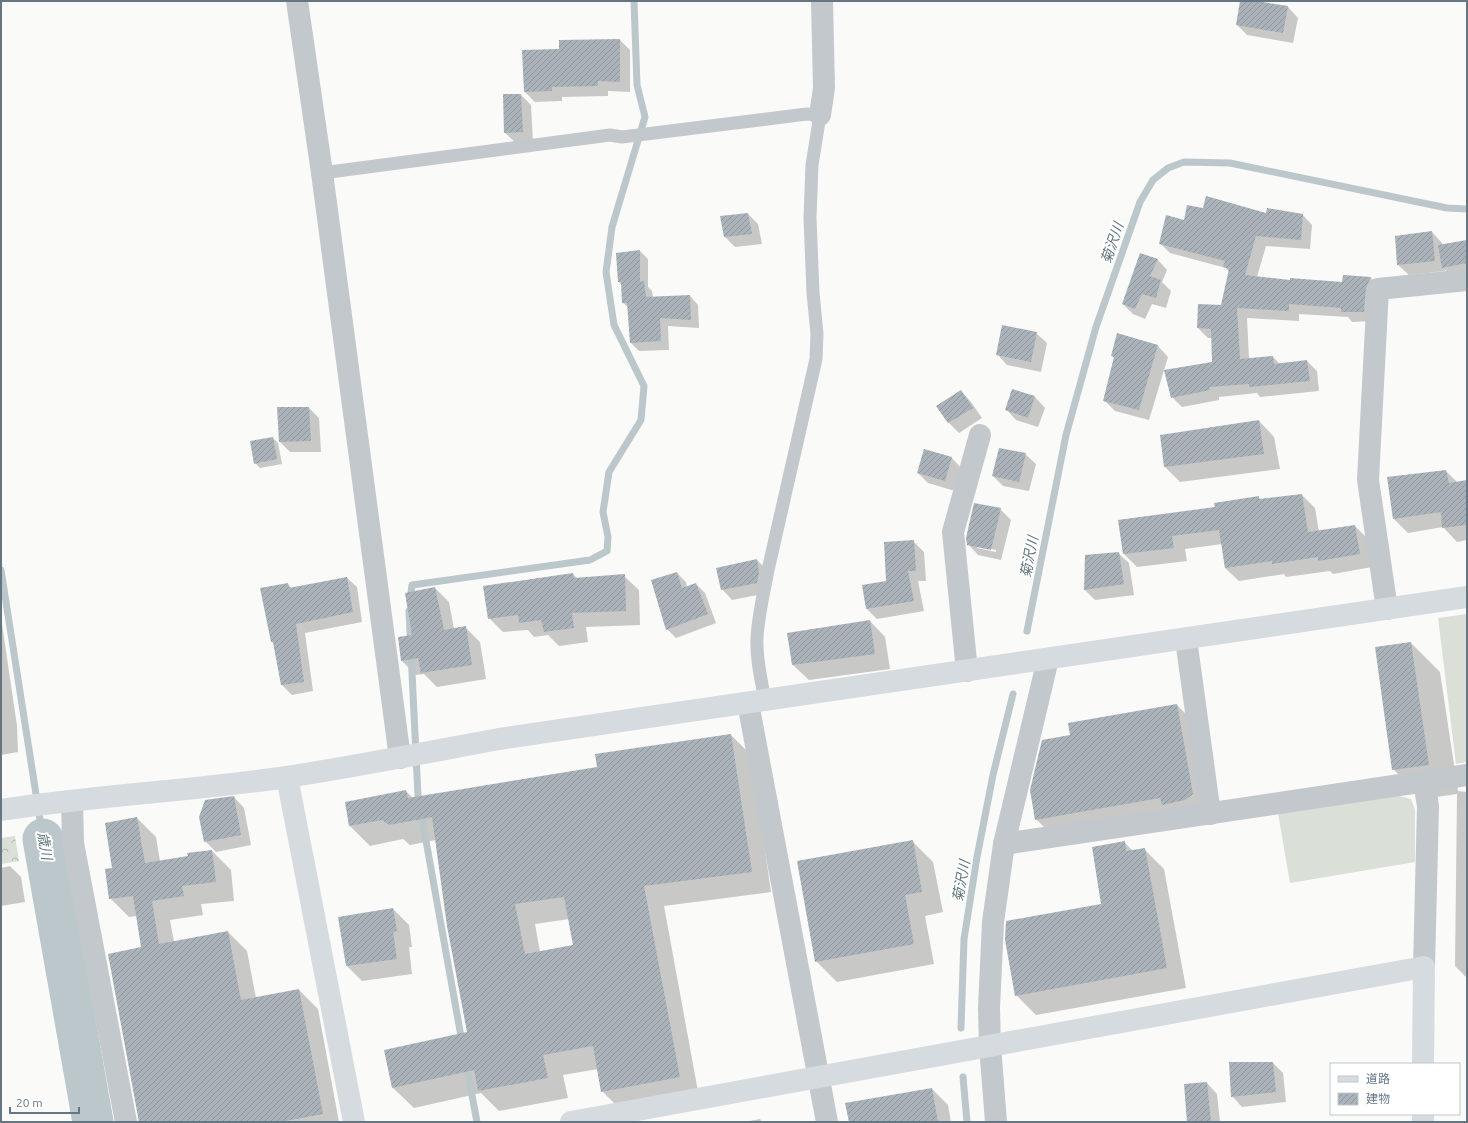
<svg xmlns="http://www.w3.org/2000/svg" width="1468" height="1123" font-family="Ubuntu,'Noto Sans JP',sans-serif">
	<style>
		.grass { fill: #dadfd7 }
		.forest { fill: url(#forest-crowns) }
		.shadow { fill: #0003; fill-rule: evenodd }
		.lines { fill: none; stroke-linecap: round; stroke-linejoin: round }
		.stream { stroke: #bbc7cb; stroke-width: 7 }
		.river { stroke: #bbc7cb; stroke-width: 41 }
		.building { fill: url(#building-hatch); fill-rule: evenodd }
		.lane { stroke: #c3c8cc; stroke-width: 13 }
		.street { stroke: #c3c8cc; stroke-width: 22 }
		.secondary { stroke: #d6dbdf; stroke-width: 22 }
		.labels { text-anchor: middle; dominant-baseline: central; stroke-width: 4; stroke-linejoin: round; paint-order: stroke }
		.water-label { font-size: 14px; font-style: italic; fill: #60757c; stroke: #fff }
	</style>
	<defs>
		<pattern id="forest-crowns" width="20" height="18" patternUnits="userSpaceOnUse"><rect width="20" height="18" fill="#dadfd7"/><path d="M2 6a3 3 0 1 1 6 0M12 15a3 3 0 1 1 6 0" fill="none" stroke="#b4b9b4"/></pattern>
		<pattern id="building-hatch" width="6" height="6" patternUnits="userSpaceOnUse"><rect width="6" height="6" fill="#aab3b9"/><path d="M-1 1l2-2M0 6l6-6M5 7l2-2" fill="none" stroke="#8e969c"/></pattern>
	</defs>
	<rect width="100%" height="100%" fill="#fafaf8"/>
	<g class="grass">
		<polygon points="1467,614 1467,762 1456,764 1438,618"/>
		<polygon points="1399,796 1411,799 1415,810 1415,862 1290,883 1278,813"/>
	</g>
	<polygon class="forest" points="15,836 19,861 1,864 1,838"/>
	<g class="shadow">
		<polygon points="1241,1 1250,1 1288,7 1298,18 1293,43 1247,35 1237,25"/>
		<polygon points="620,40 630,50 630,92 608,91 608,96 562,97 562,101 535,102 524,91 560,50"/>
		<polygon points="521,95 531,105 533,142 516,143 505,133"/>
		<polygon points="1203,209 1267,214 1302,214 1312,225 1310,249 1266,246 1257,277 1291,281 1343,284 1343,276 1371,278 1381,288 1374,321 1352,322 1348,317 1299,314 1299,321 1247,318 1249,359 1273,357 1280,364 1307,361 1317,371 1319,391 1260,397 1257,393 1219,397 1219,400 1182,407 1172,397 1213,363 1212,338 1208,338 1198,328 1222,307 1229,272 1226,268 1170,253 1160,243 1184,222"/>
		<polygon points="748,214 758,224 762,244 735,247 725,237 722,217"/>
		<polygon points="1432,232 1442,243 1442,245 1467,241 1467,273 1452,276 1444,269 1445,271 1409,275 1398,265"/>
		<polygon points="640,251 648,259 648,287 652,291 653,297 690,296 698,305 699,328 668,326 669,350 639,351 631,343 629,308 623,303 622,285 619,282"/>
		<polygon points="1157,259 1167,270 1162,282 1171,291 1166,308 1152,304 1145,319 1133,314 1123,304"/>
		<polygon points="1036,333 1047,343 1041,372 1007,365 997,354"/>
		<polygon points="1118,334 1158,346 1168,357 1149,420 1115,411 1104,400 1115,358 1112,356"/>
		<polygon points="961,391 971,402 982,418 959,433 949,423 938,406"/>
		<polygon points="1035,397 1045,408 1038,427 1016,420 1006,409"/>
		<polygon points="309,408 319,418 321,452 290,452 280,442"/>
		<polygon points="1259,421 1274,437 1280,469 1180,482 1165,467"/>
		<polygon points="273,438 278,443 282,464 260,468 255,463"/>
		<polygon points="924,450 952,458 962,469 955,491 928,483 918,473"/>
		<polygon points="1025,454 1036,464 1029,491 1003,486 993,476"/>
		<polygon points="1446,471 1457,482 1467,481 1467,540 1457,542 1443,527 1408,533 1394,519 1388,478"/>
		<polygon points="1302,495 1315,508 1319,532 1355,526 1368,539 1372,567 1333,574 1330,571 1286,577 1284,574 1239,581 1225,568 1222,544 1185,549 1187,561 1137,567 1124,554 1120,520 1216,508 1258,497 1261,500"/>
		<path d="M 1000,509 L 1011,520 L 1001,560 L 978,555 L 968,544 ZM 977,546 L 996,550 L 996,552 L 977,548 Z"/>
		<polygon points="913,541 924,552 926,581 918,581 924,611 877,619 867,609 887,582"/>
		<polygon points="1118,553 1129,563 1134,595 1095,600 1085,590"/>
		<polygon points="757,560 767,570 768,593 732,600 722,589"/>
		<polygon points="677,573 686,582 687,587 696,584 705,593 716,623 676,638 667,629"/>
		<polygon points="573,574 578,579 624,576 639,590 640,625 586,627 588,642 559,646 548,635 534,637 528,630 503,632 489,618"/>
		<polygon points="347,578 357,587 362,622 305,633 313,691 292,695 282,685 274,644 272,642 288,584 292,589"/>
		<polygon points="435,588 449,602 454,629 465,627 480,642 486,679 437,687 424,674 416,675 402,661"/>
		<polygon points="1,617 17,726 18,752 1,755"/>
		<polygon points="870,621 885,637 890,669 809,680 793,665"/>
		<polygon points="1411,643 1440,672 1458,791 1467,792 1467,978 1455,966 1457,794 1423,799 1393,769"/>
		<polygon points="1177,705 1198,726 1213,815 1057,840 1036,819 1071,735"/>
		<path d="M 731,735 L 751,755 L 771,892 L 664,906 L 699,1097 L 622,1111 L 602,1091 L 598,1069 L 563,1075 L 568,1098 L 499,1111 L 481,1093 L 414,1108 L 393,1088 L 468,1033 L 436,840 L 410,845 L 403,839 L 370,846 L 350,826 L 406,791 L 413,798 L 598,768 ZM 569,919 L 574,946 L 540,952 L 535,924 Z"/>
		<polygon points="234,797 244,808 251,845 216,852 205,841"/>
		<polygon points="137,818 156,837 160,861 189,857 212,851 231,870 234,901 201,904 203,915 170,920 174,942 228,932 247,951 256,998 299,990 318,1009 339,1122 140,1122 142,948 137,916 129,917 110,898"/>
		<polygon points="913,842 933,862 943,912 925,916 934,964 837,982 816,961"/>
		<polygon points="1124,842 1133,851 1144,849 1164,869 1186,988 1036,1015 1016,995 1103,905"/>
		<polygon points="10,866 21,877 25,902 1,906 1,868"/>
		<polygon points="393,909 409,925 412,947 409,947 412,974 362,981 346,965"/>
		<polygon points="1273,1063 1283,1073 1286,1102 1242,1107 1232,1096"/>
		<polygon points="1207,1083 1217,1094 1220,1122 1188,1122"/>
		<polygon points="932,1089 948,1105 951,1122 850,1122"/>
		<polygon points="760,1119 762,1122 744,1122"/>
	</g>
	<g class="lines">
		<g class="stream">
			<polyline points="1,570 43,839"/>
			<polyline points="410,601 412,585 590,560 607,551 608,537 603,512 609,472 641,420 644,386 614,325 606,272 612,227 645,117 637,85 634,1"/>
			<polyline points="409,611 418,796 462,1042"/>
			<polyline points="1027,631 1066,435 1096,327 1140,202 1153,180 1168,168 1184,162 1230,163 1447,208 1467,209"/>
			<polyline points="961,1028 964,939 977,857 993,775 1013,694"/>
			<polyline points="466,1063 477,1122"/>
			<polyline points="963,1077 967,1122"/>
		</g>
		<polyline class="river" points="43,839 93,1122"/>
	</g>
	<g class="building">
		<polygon points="1240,1 1256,1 1288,6 1283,33 1236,25"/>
		<polygon points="620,39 620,82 598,81 598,86 552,87 552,91 524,92 522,50 559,49 559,40"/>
		<polygon points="503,94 521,94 523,132 504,133"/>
		<polygon points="1206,196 1266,213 1267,208 1303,214 1301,240 1256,236 1245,275 1290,280 1290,278 1342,282 1343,275 1371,277 1366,288 1364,312 1341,312 1341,308 1289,304 1289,311 1237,308 1240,359 1273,356 1274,364 1307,360 1310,381 1249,387 1249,384 1209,387 1210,390 1171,398 1164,370 1212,362 1211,329 1197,328 1198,304 1221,305 1229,269 1223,267 1225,261 1159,244 1166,215 1184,220 1187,205 1203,208"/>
		<polygon points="748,213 752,234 724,237 720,216"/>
		<polygon points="1432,231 1435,261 1397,265 1395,236"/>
		<polygon points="1467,240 1467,263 1442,268 1438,245"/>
		<polygon points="640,250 640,282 644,281 646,297 690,295 691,320 660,318 661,341 630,343 627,303 622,303 621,282 618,282 616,253"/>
		<polygon points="1140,253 1158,259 1150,276 1161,280 1156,298 1142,294 1135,309 1122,304"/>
		<polygon points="1002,325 1037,332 1031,362 996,355"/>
		<polygon points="1117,333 1158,345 1139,410 1103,401 1114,357 1111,356"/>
		<polygon points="1012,389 1035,396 1028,418 1005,410"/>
		<polygon points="961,390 973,408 948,423 936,406"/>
		<polygon points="277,407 309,407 311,441 279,442"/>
		<polygon points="1259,420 1264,454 1164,467 1160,435"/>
		<polygon points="273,437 277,459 254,464 250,441"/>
		<polygon points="999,448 1026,453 1019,482 992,476"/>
		<polygon points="924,449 952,457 945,481 917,473"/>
		<polygon points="1446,470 1449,483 1467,480 1467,525 1442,528 1441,512 1393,519 1387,477"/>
		<polygon points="1302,494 1308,532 1355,525 1360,554 1318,561 1318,557 1272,564 1272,561 1225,568 1219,530 1172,536 1174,548 1123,554 1118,520 1215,507 1214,503 1259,496 1259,499"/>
		<polygon points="974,503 1001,508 991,550 967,545 966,538"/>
		<polygon points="914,540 916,571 908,571 914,601 866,609 862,585 886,581 884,542"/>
		<polygon points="1119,552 1124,584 1084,590 1085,555"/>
		<polygon points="757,559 759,573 757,583 721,590 716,568"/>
		<polygon points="677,572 682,588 696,583 708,614 666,630 651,580"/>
		<polygon points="573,573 574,578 625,574 626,611 572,613 574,628 544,632 541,620 519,623 518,615 488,619 483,586"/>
		<polygon points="347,577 353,612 296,624 304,682 281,685 273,642 271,642 260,588 288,583 289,588"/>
		<polygon points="435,587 444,630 466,626 472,665 421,673 418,658 401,661 398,637 412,635 405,593"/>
		<polygon points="870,620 875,654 792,665 787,633"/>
		<polygon points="1411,642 1429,765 1392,770 1375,647"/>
		<polygon points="1177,704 1193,794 1185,800 1162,805 1160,798 1035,820 1030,790 1042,740 1070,735 1068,723"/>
		<path d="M 731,734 L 752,872 L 644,886 L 680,1077 L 601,1092 L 593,1046 L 543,1055 L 548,1078 L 478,1091 L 474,1070 L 392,1088 L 384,1050 L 467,1032 L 447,926 L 432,817 L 389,825 L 382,820 L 349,826 L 345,802 L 406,790 L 408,798 L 597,767 L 595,754 ZM 564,897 L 573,945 L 525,954 L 515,904 Z"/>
		<polygon points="234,796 241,835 204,842 199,817 205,800"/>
		<polygon points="137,817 145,863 188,856 187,853 212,850 216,882 182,886 184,896 152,901 159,944 228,931 241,1000 299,989 323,1114 280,1122 139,1122 108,954 141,947 133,896 109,899 105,869 112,868 105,823"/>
		<polygon points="913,840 922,892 905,895 914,944 815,962 797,861"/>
		<polygon points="1125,841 1126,851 1145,848 1167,968 1015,996 1005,940 1006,921 1101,904 1092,847"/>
		<polygon points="393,908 397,931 393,932 397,959 346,966 338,917"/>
		<polygon points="1229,1062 1273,1062 1276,1092 1231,1097"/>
		<polygon points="1207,1082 1211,1122 1187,1122 1184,1084"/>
		<polygon points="932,1088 938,1122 849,1122 845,1103"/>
	</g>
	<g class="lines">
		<path class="lane" d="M 322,173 L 610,135 L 622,137 L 807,114 L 820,115 L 812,165 L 810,218 L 813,293 L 817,334 L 816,359 L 768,570 C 764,592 758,616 757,638 C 756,658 761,680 765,700"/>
		<g class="street">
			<polyline points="297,1 322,173 400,758"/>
			<polyline points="820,115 824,88 822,1"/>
			<polyline points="1387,609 1368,480 1378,289 1467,280"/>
			<polyline points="1186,639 1210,814"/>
			<polyline points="967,671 953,532 980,435"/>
			<polyline points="748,703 827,1122"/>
			<polyline points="72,801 73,843 126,1122"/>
			<polyline points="1004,844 1467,775"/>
			<polyline points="1424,967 1428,806 1424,781"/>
			<polyline points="996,1122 990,1046 989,1008 993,922 1004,844 1048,659"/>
		</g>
		<g class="secondary">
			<polyline points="287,777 354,1122"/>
			<path d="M 1,810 C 96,795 192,791 287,777 C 358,766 429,752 499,739 L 1467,597"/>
			<polyline points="571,1122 1424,967 1423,1064"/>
			<polyline points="1423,1122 1423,1114"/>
		</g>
	</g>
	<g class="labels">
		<g class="water-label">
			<text transform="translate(1112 243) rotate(-71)">菊沢川</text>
			<text transform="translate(1029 557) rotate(-79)">菊沢川</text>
			<text transform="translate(45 846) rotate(80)">歳川</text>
			<text transform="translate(961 881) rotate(-80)">菊沢川</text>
		</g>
	</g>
	<rect width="1468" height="1123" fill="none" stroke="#657683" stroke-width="4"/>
	<rect x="1330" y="1063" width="130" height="52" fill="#ffffff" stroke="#c1c8cd"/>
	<rect x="1338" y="1076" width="20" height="6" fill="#d6dbdf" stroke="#c1c8cd"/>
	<text x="1366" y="1083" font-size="12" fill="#657683">道路</text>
	<rect x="1338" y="1093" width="20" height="12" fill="url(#building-hatch)" stroke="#c1c8cd"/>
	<text x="1366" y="1103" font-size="12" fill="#657683">建物</text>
	<path d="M10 1107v6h69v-6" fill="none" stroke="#657683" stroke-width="2"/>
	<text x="16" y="1107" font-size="12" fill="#657683" stroke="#ffffff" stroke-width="3" paint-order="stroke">20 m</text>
</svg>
